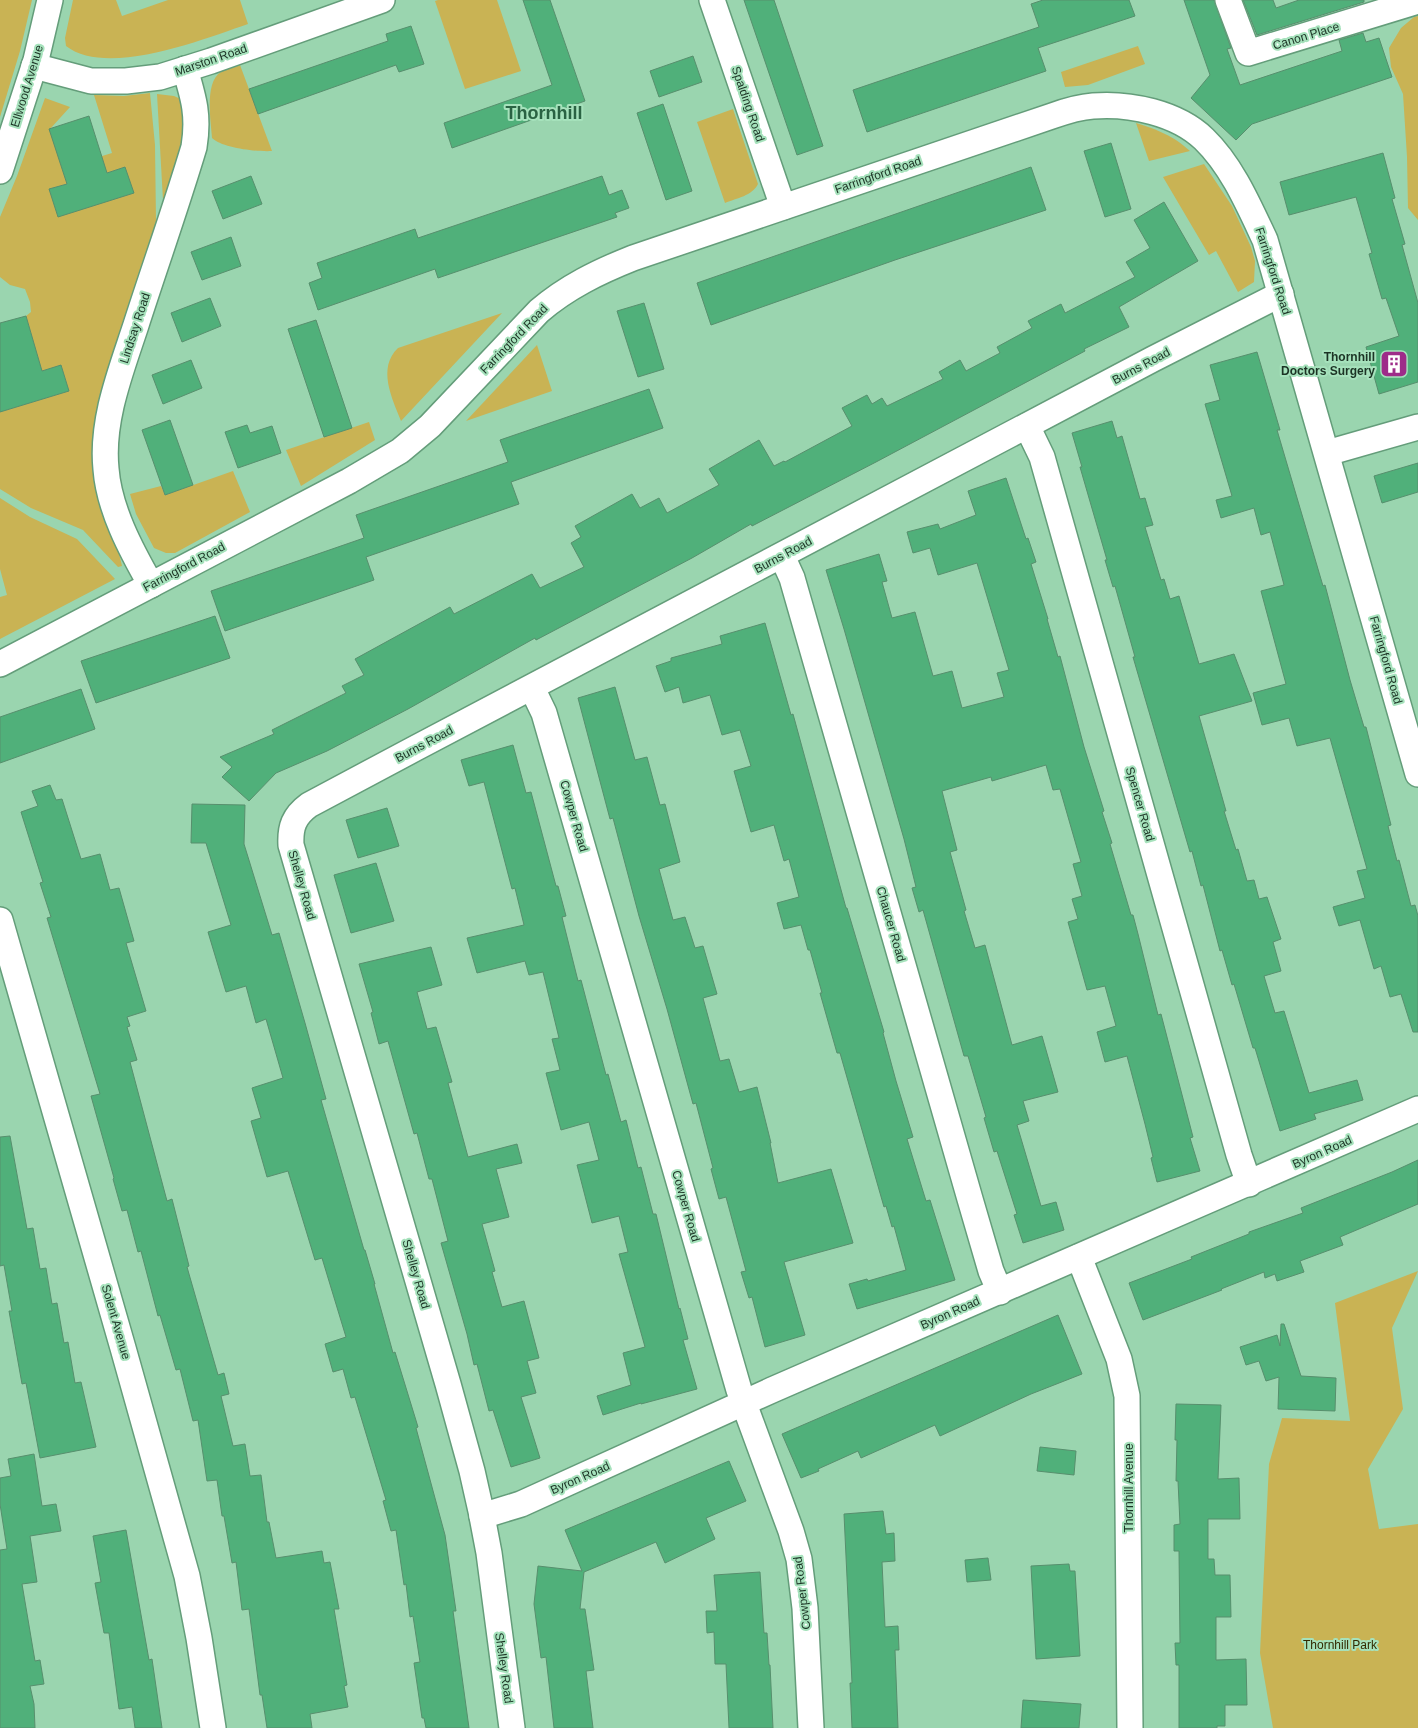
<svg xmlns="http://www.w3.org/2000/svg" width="1418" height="1728" font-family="Helvetica,sans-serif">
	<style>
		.green { fill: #c9b354 }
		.building { fill: #50b07a; stroke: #578f6d }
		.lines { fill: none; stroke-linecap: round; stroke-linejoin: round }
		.street-casing { stroke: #649d7a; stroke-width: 28 }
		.street { stroke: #fff; stroke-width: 25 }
		.labels { text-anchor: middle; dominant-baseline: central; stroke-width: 4; stroke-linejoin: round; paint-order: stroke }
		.street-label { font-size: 12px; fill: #1c3425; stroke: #a6e2bc }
		.poi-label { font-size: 12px; font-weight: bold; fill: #1c3425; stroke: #a6e2bc; text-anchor: end }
		.park-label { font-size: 12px; fill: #332a00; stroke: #a6e2bc }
		.district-label { font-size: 18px; font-weight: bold; fill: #2a6343; stroke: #a6e2bc }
	</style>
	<rect width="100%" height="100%" fill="#9ad5af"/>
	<g class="green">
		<polygon points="0,0 32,0 20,51 0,117"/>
		<path d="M 73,0 L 116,0 L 122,16 L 168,0 L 240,0 L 248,24 C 204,39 107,78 66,46 L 65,38 Z"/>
		<polygon points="438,0 497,0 521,71 465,89 435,1"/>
		<polygon points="1418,16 1418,220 1408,208 1407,157 1403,94 1391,67 1389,48 1401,28 1414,17"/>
		<polygon points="1138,46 1145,64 1088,85 1065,87 1061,72"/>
		<path d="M 240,65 L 272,151 C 257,152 222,148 212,138 C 211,122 204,82 221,72 C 226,69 234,68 240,65 Z"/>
		<polygon points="150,93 155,145 156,221 149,248 104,389 116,541 122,566 118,567 83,530 31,508 0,489 0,412 69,391 61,365 30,375 38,358 26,316 31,312 30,302 25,289 10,285 0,277 0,217 17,176 45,98 70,107 50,129 63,169 80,180 49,189 58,216 133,193 125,167 94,177 89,160 112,153 94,95 124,96"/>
		<polygon points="157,94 174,96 185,101 186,134 167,203 163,200"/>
		<path d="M 733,109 L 758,184 C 752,196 737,198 725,203 L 697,122 Z"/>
		<path d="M 1136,123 C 1158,130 1172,135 1190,151 L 1149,161 Z"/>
		<polygon points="1204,164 1232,206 1251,247 1255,261 1254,282 1238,292 1216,251 1209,255 1163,177"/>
		<path d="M 502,313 L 401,421 C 392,398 377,368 398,348 Z"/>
		<polygon points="537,345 552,391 466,421"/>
		<polygon points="369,422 375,440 301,486 286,450"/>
		<polygon points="233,471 250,512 175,553 166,553 154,548 136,514 130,494 161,486 165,495"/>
		<polygon points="0,498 30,517 77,539 115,579 0,639 0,597 7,595 0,569"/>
		<polygon points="1418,1271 1392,1328 1403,1409 1368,1469 1379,1529 1418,1524 1418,1728 1273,1728 1260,1653 1269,1464 1282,1418 1350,1421 1335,1303"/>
	</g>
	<g class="building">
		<polygon points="523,0 550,0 585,101 452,148 444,123 552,85"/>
		<polygon points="744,0 774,0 823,146 797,155"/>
		<polygon points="1043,0 1129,0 1135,16 1038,48 1046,71 867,132 853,90 1039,27 1031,4"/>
		<polygon points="1184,0 1214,0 1231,48 1227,49 1240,85 1342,51 1339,40 1363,33 1366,42 1379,38 1392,77 1252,124 1236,140 1191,98 1210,75"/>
		<polygon points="1243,0 1273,0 1276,8 1299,0 1364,0 1364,2 1257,35"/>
		<polygon points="411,26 424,64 399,72 396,65 258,114 249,89 388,41 386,34"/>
		<polygon points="693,56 702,82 659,97 650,71"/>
		<polygon points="663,104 692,191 666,200 637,113"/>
		<polygon points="89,116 107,173 125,167 134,193 58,217 49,189 67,184 49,129"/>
		<polygon points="1111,143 1131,209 1105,217 1084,151"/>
		<polygon points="1383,153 1395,198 1392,199 1405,244 1402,245 1418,303 1418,382 1379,394 1366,347 1399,336 1386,298 1382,299 1369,254 1372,253 1356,197 1289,215 1280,182"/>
		<polygon points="1031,167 1046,210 895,260 711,325 697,283"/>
		<polygon points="251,176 262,204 223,219 212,191"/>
		<polygon points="602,176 609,195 622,190 629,208 615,213 617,217 438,278 435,269 318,310 309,283 322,278 317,263 415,229 418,238"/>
		<polygon points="1164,202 1198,261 1119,307 1129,327 1084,349 1085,351 876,462 752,526 751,524 692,558 536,640 535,638 408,709 327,751 276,773 249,801 222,777 232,767 220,757 274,734 272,730 346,693 342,686 364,675 355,659 450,607 454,614 532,574 540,588 584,567 571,543 581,537 575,526 632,494 640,508 659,498 667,513 719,485 709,469 759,440 774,466 784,461 785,462 852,426 842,408 867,395 872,404 882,398 887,406 943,379 939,372 960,360 966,371 1000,353 997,347 1032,328 1028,321 1061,304 1065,313 1135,277 1126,262 1150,248 1134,220"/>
		<polygon points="231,237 241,266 202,280 191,252"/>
		<polygon points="210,298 221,326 182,342 171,313"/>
		<polygon points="644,303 664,369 638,377 617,311"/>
		<polygon points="26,316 42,371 61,365 69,391 0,412 0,323"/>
		<polygon points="316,320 352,428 324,437 288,329"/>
		<polygon points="1257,352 1280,430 1277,430 1323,586 1325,585 1350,680 1364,727 1366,727 1391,825 1388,826 1397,861 1399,860 1411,906 1415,905 1418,916 1418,1032 1413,1032 1401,994 1390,997 1381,966 1374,969 1360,920 1339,926 1333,907 1365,898 1357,871 1367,869 1330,738 1297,746 1289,718 1262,725 1253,693 1286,684 1261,591 1284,585 1270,532 1261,535 1254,508 1221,518 1216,500 1232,496 1205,404 1220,400 1210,365"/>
		<polygon points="191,360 202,388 163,404 152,375"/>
		<polygon points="649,389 663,428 511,482 519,504 366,557 374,580 225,631 211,591 364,538 356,515 508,462 500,440"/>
		<polygon points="170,420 193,485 165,495 142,430"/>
		<polygon points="1112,421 1117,438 1122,436 1140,499 1145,498 1153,525 1145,527 1161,580 1164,579 1170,599 1179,596 1199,664 1234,654 1252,701 1199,716 1226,811 1224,811 1236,850 1238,849 1247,881 1254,880 1259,899 1267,897 1281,939 1273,942 1281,971 1264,976 1275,1013 1284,1011 1309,1093 1357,1080 1363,1100 1314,1114 1316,1119 1280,1131 1255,1048 1253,1048 1234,984 1232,985 1222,950 1220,951 1203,885 1201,886 1192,851 1190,852 1133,657 1135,657 1126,625 1115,586 1113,587 1105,560 1107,560 1080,467 1082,467 1072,433"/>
		<polygon points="247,425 250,433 272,426 281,453 238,468 225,432"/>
		<polygon points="1418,463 1418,492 1382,503 1374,476"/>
		<polygon points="1006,478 1026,539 1028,538 1036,562 1031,564 1048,619 1047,619 1058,657 1060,656 1084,747 1104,811 1102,812 1112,843 1110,844 1131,915 1133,915 1138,934 1158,1015 1161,1014 1193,1137 1190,1138 1200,1171 1157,1182 1151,1158 1153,1157 1145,1124 1127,1056 1105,1062 1097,1032 1116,1026 1105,986 1087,990 1068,922 1078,919 1072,899 1082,896 1073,864 1081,862 1060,789 1053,790 1046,765 992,781 991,777 942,791 957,850 950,852 966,910 964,911 975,948 985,945 1012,1045 1042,1036 1058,1092 1023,1101 1029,1121 1017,1125 1041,1206 1056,1202 1064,1230 1023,1243 1014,1215 1017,1214 997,1151 994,1152 984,1118 986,1117 968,1056 964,1056 923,910 919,912 912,888 916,887 904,839 844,629 826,570 879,554 887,581 882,582 892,618 915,612 933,676 952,671 962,708 1004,697 997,673 1009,670 977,563 938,575 930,548 913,553 907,532 938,524 940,529 976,515 968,491"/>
		<polygon points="215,616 230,658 96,703 81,661"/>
		<polygon points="765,623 791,715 793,714 846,908 847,908 884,1032 883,1033 896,1081 913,1137 907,1139 926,1201 930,1200 955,1280 857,1309 849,1284 867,1279 868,1281 906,1270 894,1226 892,1227 886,1206 884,1207 840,1053 837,1053 820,993 822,993 810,950 808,950 801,925 784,929 777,903 799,897 789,859 784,861 774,825 751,832 734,771 751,766 740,730 722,735 710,695 683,703 679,687 665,692 656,666 671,661 671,658 722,644 720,636"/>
		<polygon points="615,687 635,760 647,757 660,805 665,804 680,862 659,869 673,920 685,917 695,948 703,946 717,994 703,998 720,1061 729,1059 739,1092 757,1087 771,1143 770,1143 778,1183 831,1169 853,1243 784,1262 805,1335 765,1347 752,1297 749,1298 741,1272 746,1271 726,1197 719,1199 711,1169 713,1168 696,1103 693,1104 667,1009 639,916 613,818 610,819 578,698"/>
		<polygon points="81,689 95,729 0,763 0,717"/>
		<polygon points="513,745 526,793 531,792 556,886 558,886 566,916 562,917 578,981 581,980 606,1075 608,1074 621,1122 626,1120 638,1168 641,1167 653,1214 656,1214 679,1309 680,1308 688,1339 683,1340 697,1389 641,1404 641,1403 603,1415 597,1396 631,1385 623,1353 645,1347 619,1254 628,1252 619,1216 592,1223 577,1165 599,1160 589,1122 561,1130 546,1073 560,1070 552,1039 559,1038 543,972 529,975 525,961 477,973 467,938 524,925 515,888 512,889 484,782 469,786 461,760"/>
		<polygon points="50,785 56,800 62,799 81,859 100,854 110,890 119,888 134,941 126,943 146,1011 127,1017 130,1026 127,1027 137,1060 130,1062 167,1201 172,1199 189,1266 187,1267 218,1375 224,1373 229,1394 221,1396 233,1446 245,1444 250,1476 261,1475 267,1522 269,1522 276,1558 322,1551 324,1563 330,1562 339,1609 334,1609 347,1685 344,1686 348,1707 310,1714 312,1728 267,1728 262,1695 260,1695 249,1609 242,1610 236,1562 232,1563 224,1516 222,1516 217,1480 207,1481 198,1420 193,1421 180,1369 176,1370 160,1315 158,1316 141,1251 138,1252 127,1210 122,1211 113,1179 114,1178 91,1096 100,1094 47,918 51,917 40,883 43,882 21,812 38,806 32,791"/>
		<polygon points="192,804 245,805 244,844 272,935 279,933 305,1023 326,1099 321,1100 364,1250 365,1250 375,1284 374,1284 393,1353 395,1352 418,1427 416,1428 445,1535 456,1611 453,1611 469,1728 426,1728 424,1718 422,1718 414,1663 420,1662 413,1616 410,1617 406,1584 404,1585 396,1530 391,1531 383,1501 386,1500 355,1397 351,1398 343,1369 333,1372 325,1344 346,1337 322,1258 315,1260 288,1171 267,1177 251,1121 261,1118 252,1088 283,1078 266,1019 256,1023 246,986 226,992 208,932 231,925 206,843 191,843"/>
		<polygon points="387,808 399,846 358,858 346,820"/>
		<polygon points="376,863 394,921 351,933 334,875"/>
		<polygon points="431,947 442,985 417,992 427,1029 436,1027 452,1082 448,1083 468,1157 517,1144 522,1163 496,1169 509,1217 482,1224 495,1271 492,1272 502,1307 524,1301 539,1358 527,1361 536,1393 521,1397 540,1458 511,1467 493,1410 489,1411 477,1364 474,1365 467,1334 441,1243 448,1241 432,1179 429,1179 417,1133 414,1134 388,1041 379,1044 371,1013 373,1012 359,964"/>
		<polygon points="10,1136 27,1229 33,1228 40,1269 46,1268 52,1304 57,1303 64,1343 68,1342 75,1383 81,1382 96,1447 40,1458 26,1383 22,1384 9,1311 12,1311 4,1265 0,1266 0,1137"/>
		<polygon points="1418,1160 1418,1204 1340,1237 1343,1245 1300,1261 1304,1272 1277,1281 1275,1274 1265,1278 1264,1272 1221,1289 1222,1290 1143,1320 1129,1283 1192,1259 1191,1257 1249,1234 1249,1232 1303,1213 1301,1208 1392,1172"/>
		<polygon points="1058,1315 1082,1374 1031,1394 940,1436 935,1425 861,1458 858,1451 818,1469 819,1471 801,1478 782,1434"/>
		<polygon points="1281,1324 1284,1324 1301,1376 1336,1378 1335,1411 1278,1409 1279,1377 1266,1381 1259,1361 1246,1365 1240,1347 1277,1335 1280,1346"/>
		<polygon points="1176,1404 1221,1405 1218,1479 1239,1478 1240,1519 1208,1519 1208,1559 1214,1559 1215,1575 1230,1575 1231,1617 1216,1617 1216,1660 1246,1659 1247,1705 1225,1705 1225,1726 1217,1726 1217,1728 1179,1728 1179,1665 1176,1665 1175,1643 1180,1643 1179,1551 1174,1551 1174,1525 1180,1524 1178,1481 1176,1481 1177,1440 1175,1440"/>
		<polygon points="1040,1447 1076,1451 1074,1475 1037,1471"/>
		<polygon points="34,1454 42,1506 56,1504 61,1531 30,1536 37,1582 22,1584 35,1661 40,1660 44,1684 30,1686 34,1704 35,1728 0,1728 0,1550 7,1549 0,1504 0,1478 11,1476 8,1459"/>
		<polygon points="729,1461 746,1501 706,1518 715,1539 665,1563 656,1542 584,1572 580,1609 585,1609 594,1670 586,1671 593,1728 554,1728 546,1657 541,1658 534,1604 538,1566 582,1571 565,1530"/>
		<polygon points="883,1511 886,1534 894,1533 895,1561 882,1562 885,1627 898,1626 899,1650 895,1650 898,1728 852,1728 850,1683 852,1683 844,1514"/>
		<polygon points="126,1530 149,1660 152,1659 162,1728 135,1728 132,1707 119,1709 109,1633 104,1633 95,1583 101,1582 93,1536"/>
		<polygon points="988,1558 991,1580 967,1582 965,1560"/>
		<polygon points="1069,1564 1070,1571 1075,1571 1080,1656 1036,1659 1031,1566"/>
		<polygon points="760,1572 764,1633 767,1633 769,1665 770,1665 773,1728 729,1728 726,1664 715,1664 714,1632 707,1633 706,1611 717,1611 714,1575"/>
		<polygon points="1023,1700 1081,1704 1079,1728 1021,1728"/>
	</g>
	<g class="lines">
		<defs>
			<g id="street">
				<polyline points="712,0 783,207"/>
				<polyline points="1228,0 1248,53 1418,1"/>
				<polyline points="34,66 91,81 126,81 160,77 211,61 382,0"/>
				<polyline points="0,171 36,60 50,0"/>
				<polyline points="1027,426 1042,457 1239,1155 1249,1184"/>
				<polyline points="1327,453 1418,427"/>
				<polyline points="782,556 792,578 970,1199 991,1271 1000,1292"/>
				<path d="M 151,585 C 131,550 109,509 106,469 C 101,420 121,371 136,325 C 155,266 176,207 194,147 C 199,116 194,99 185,69"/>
				<path d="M 0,664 L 349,481 L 400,451 L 430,426 L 539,311 C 567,287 598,272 633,258 L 1052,116 C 1066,111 1079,107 1093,106 C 1130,103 1177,113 1204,139 C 1232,166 1249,206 1265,240 L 1418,774"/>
				<polyline points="532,688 544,713 739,1390 791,1531 799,1559 805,1608 811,1728"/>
				<polyline points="0,920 123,1348 187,1576 199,1638 213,1728"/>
				<polyline points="1079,1257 1119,1359 1127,1396 1130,1728"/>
				<polyline points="482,1516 521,1504 772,1390 1418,1109"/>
				<path d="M 512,1728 L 489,1553 L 481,1511 L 472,1471 L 448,1384 L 291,845 C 290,827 294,816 309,805 L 414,749 L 1153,359 L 1281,294"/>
			</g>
		</defs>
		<use href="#street" class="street-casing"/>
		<use href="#street" class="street"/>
	</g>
	<defs>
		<symbol id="building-square" viewBox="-11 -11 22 22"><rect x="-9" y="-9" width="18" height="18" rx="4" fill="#9e2c89" stroke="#a6e2bc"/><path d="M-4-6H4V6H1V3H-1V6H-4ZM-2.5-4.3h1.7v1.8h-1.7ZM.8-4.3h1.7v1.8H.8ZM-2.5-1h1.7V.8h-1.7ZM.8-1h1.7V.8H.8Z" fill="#fff"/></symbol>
	</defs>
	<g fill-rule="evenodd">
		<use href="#building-square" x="1378" y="348" width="32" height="32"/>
	</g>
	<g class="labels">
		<g class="street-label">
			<text transform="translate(1306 36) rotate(-17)">Canon Place</text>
			<text transform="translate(211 60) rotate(-19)">Marston Road</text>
			<text transform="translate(27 86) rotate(-73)">Ellwood Avenue</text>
			<text transform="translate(748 104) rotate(71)">Spalding Road</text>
			<text transform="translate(878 175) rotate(-19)">Farringford Road</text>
			<text transform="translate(1273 271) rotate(72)">Farringford Road</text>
			<text transform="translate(135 328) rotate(-72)">Lindsay Road</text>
			<text transform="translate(514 339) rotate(-46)">Farringford Road</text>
			<text transform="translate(1141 366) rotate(-28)">Burns Road</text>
			<text transform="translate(783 555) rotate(-28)">Burns Road</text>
			<text transform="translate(184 567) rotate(-28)">Farringford Road</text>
			<text transform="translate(1386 660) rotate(74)">Farringford Road</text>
			<text transform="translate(424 744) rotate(-28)">Burns Road</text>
			<text transform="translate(1140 804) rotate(74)">Spencer Road</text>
			<text transform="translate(574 816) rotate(74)">Cowper Road</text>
			<text transform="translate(302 885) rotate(74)">Shelley Road</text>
			<text transform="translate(891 924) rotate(74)">Chaucer Road</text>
			<text transform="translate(1322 1152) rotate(-24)">Byron Road</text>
			<text transform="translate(686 1206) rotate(74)">Cowper Road</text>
			<text transform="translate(416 1274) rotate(74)">Shelley Road</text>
			<text transform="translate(950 1313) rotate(-24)">Byron Road</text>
			<text transform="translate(116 1322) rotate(74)">Solent Avenue</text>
			<text transform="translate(580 1478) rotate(-24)">Byron Road</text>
			<text transform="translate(1129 1488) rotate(-90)">Thornhill Avenue</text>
			<text transform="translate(802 1593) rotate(-97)">Cowper Road</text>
			<text transform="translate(504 1668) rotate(82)">Shelley Road</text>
		</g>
		<g class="poi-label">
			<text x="1375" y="357">Thornhill<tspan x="1375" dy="14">Doctors Surgery</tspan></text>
		</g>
		<g class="park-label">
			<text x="1340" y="1645">Thornhill Park</text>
		</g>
		<g class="district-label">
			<text x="544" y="113">Thornhill</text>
		</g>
	</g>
</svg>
